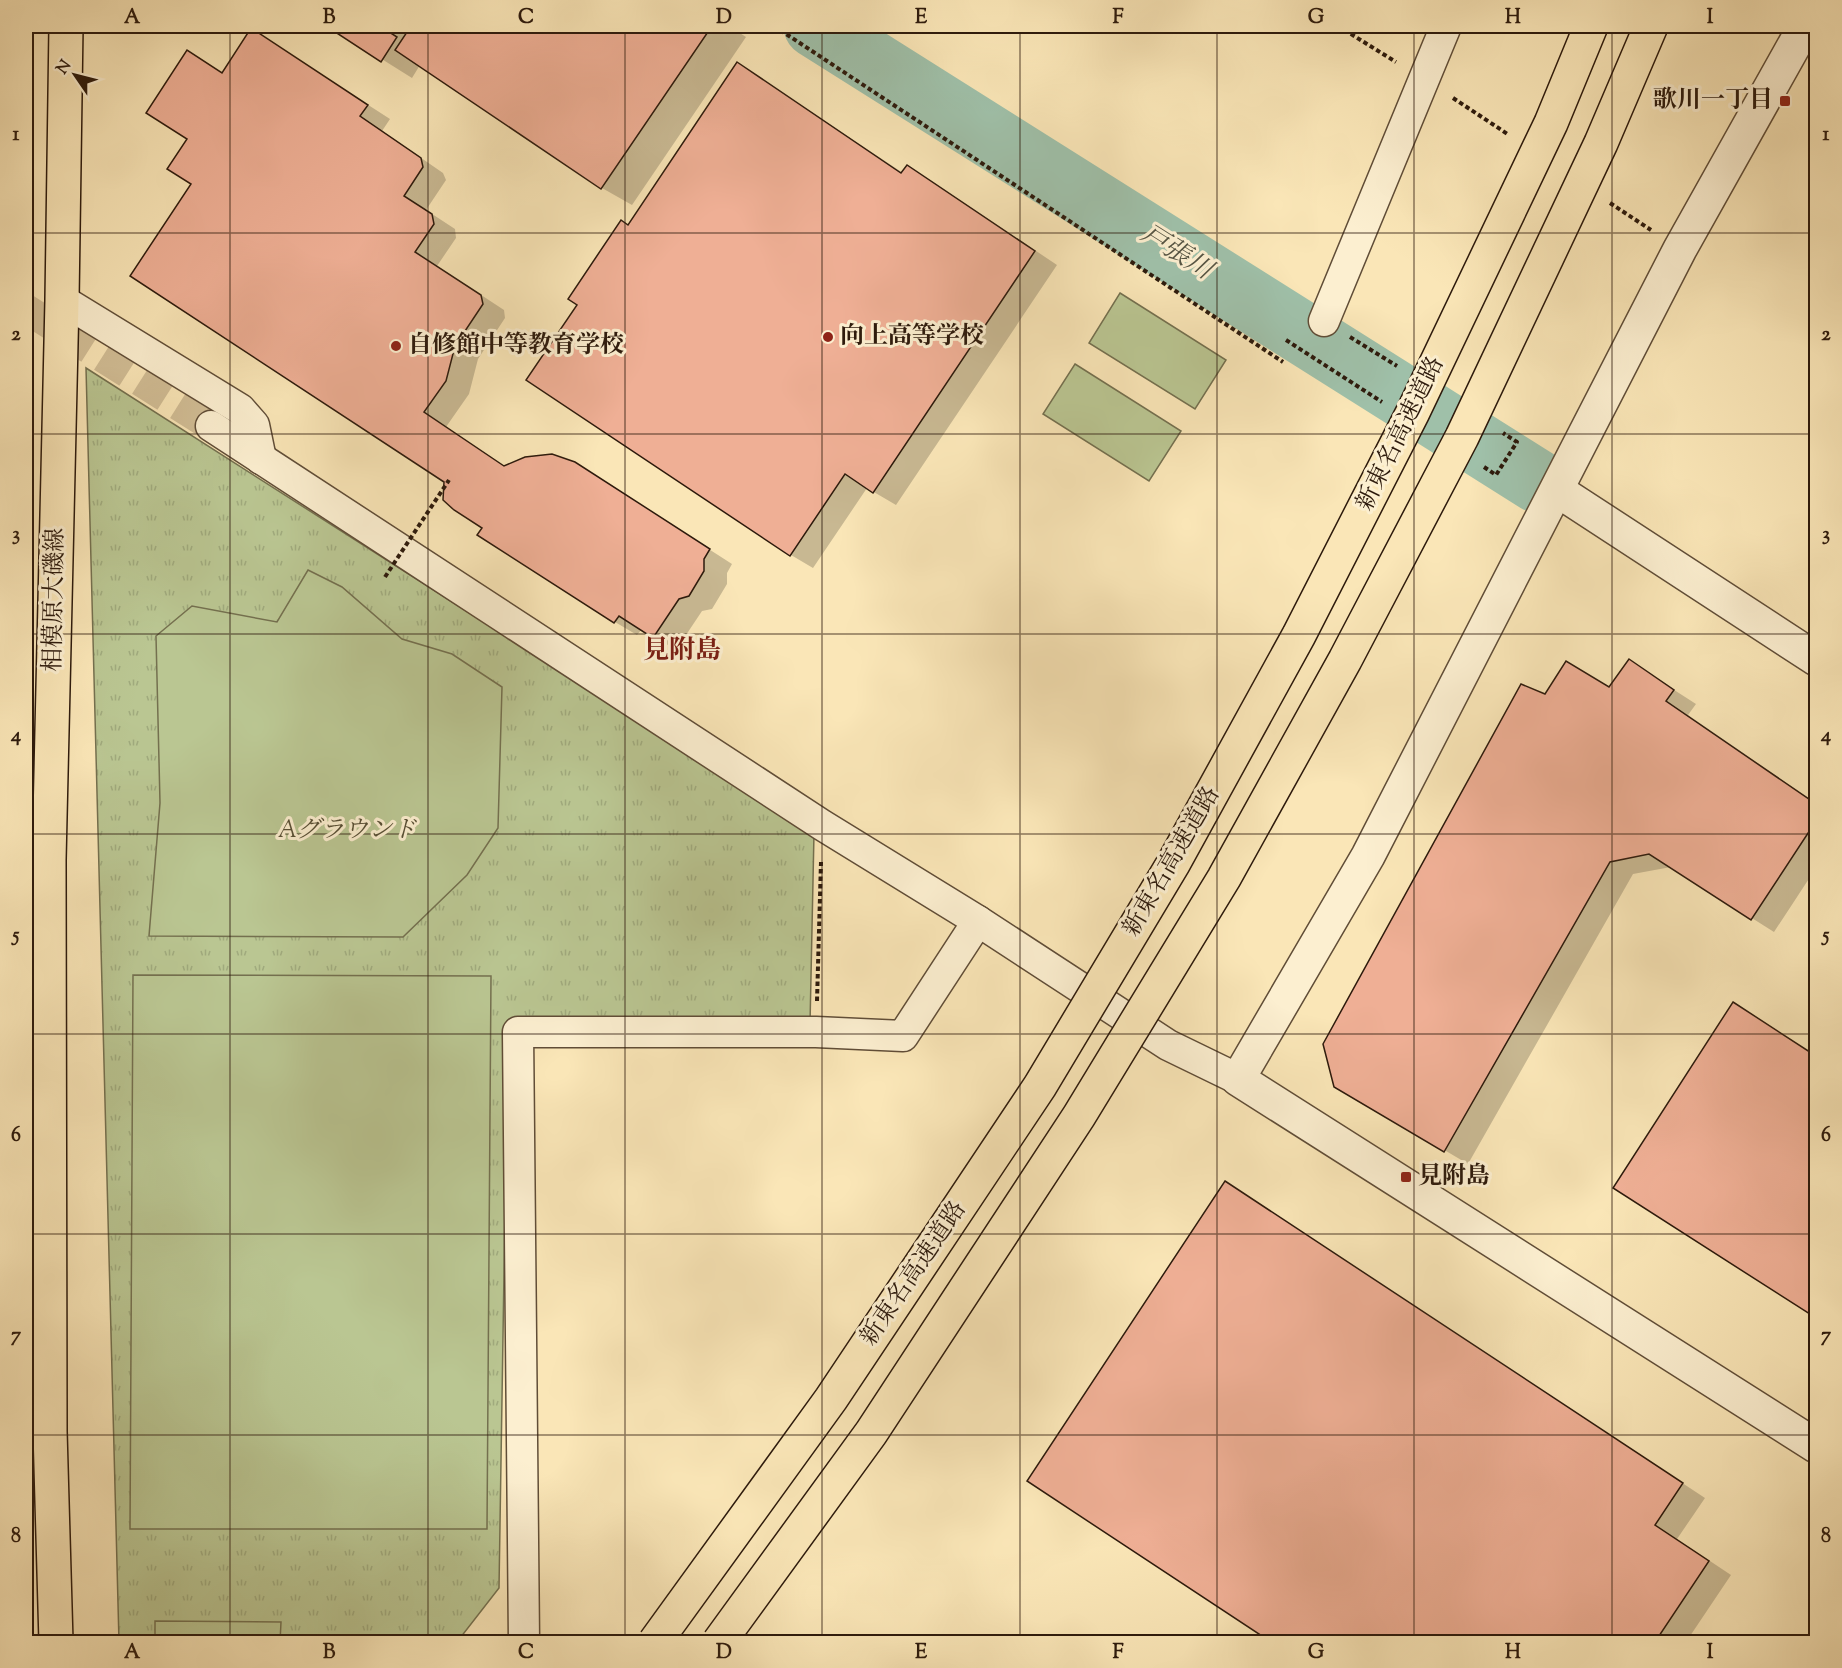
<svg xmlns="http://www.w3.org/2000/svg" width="1842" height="1668" font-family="'Sorts Mill Goudy','Noto Serif JP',serif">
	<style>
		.grass { fill: url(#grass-tufts); stroke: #74704f; stroke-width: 1.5 }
		.pitch { fill: #bac692; stroke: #74704f; stroke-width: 1.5 }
		.shadow { fill: #0003 }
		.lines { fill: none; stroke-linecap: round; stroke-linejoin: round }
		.river { stroke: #9fc0a9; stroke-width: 63 }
		.building { fill: #efaf95; stroke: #2d1a0c; stroke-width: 1.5 }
		.minor-tunnel { stroke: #d1bd95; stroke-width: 30; stroke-dasharray: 30 15; stroke-linecap: butt }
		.minor-casing { stroke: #604d37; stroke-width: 33 }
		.tertiary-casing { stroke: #604d37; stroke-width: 36 }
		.primary-casing { stroke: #2d1a0c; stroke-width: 36 }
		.path { stroke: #2d1a0c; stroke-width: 4; stroke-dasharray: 4.5 3; stroke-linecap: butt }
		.minor { stroke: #fcefd0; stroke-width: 30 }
		.tertiary { stroke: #fcefd0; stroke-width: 33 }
		.primary { stroke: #fae6b7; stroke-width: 33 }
		.motorway-bridge-casing { stroke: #2d1a0c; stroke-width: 36; stroke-linecap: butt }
		.path-bridge { stroke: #2d1a0c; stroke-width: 4; stroke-dasharray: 4.5 3; stroke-linecap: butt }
		.motorway-bridge { stroke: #fae6b7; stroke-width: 33 }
		.grid { fill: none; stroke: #2d1a0c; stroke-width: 1.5; stroke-opacity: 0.55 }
		.poi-dot { fill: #8f2418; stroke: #fcefd0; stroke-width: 2 }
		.labels { text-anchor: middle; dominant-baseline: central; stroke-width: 6; stroke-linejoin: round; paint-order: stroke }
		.poi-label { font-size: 24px; font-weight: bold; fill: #2d1a0c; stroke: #fcefd0; text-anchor: start }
		.street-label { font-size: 24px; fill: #2d1a0c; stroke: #fcefd0 }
		.park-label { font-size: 24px; font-style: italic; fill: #574e34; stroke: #fcefd0 }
		.water-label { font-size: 26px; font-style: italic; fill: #555443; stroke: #fcefd0 }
		.neighbourhood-label { font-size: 26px; font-weight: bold; fill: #7a1f14; stroke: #fcefd0 }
		.neatline { fill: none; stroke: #2d1a0c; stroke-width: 2 }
		.grid-label { font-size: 20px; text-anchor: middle; font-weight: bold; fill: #2d1a0c }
	</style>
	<defs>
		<pattern id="grass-tufts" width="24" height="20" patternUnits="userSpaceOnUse" patternTransform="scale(1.5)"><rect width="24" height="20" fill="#bac692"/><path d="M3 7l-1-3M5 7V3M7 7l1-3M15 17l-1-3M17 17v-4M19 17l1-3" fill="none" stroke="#a0aa7d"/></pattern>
	</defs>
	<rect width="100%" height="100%" fill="#fae6b7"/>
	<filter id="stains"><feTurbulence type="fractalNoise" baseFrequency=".00333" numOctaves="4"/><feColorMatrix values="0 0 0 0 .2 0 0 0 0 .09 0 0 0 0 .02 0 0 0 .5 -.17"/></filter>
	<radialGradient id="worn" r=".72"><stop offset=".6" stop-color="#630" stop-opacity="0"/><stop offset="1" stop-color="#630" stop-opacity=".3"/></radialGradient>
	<polygon class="grass" points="86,368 814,833 810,1024 508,1021 499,1588 457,1642 119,1642"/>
	<g class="pitch">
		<polygon points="1120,293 1226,360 1195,409 1089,343"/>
		<polygon points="1075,364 1181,431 1149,481 1043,414"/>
		<polygon points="308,570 342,587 402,639 452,654 502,687 498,828 467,875 403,937 149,936 160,803 156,636 192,606 277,622"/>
		<polygon points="133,975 491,976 487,1529 130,1529"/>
		<polygon points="155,1621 281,1622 280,1642 155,1642"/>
	</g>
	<g class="shadow">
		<polygon points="329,26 729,26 746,37 632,205 602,188 420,65 412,78"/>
		<polygon points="252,30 390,119 382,131 443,173 446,180 426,210 455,229 456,238 437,266 504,310 505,318 478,359 469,394 446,427 506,467 575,463 732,564 727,573 727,584 712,609 702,611 676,650 642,629 637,635 615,622 484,527 193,184 189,139 188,52 223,74"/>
		<polygon points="737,64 760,78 903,173 907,167 930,180 1057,265 896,505 867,488 813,568 791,555 629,227"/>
		<polygon points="1629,661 1696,704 1688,715 1816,803 1816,868 1774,932 1671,867 1633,874 1468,1164 1336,1086 1545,696 1610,689"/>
		<polygon points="1756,1017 1816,1056 1816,1317 1615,1187"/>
		<polygon points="1248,1196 1705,1498 1677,1539 1731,1575 1686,1642 1274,1642 1029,1481"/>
	</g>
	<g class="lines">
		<polyline class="river" points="815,26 1537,481"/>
	</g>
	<g class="building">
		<polygon points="326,26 380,26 397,37 381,62"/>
		<polygon points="411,26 712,26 601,189 395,50"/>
		<polygon points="251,28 368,105 360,116 421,158 423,167 404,196 432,214 434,224 415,252 481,295 483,304 455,346 446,381 424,412 504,466 525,457 552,454 575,462 710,549 704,559 704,571 689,596 679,599 653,638 619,616 614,623 477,535 482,528 454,510 443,500 444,482 130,276 191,184 167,169 187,139 146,113 187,50 222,73"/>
		<polygon points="737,62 901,173 907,165 1035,251 873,493 845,474 790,556 526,380 577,305 568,299 621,220 628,225"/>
		<polygon points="1629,659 1674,690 1666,701 1816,804 1816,821 1751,920 1649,854 1610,862 1444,1152 1334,1087 1323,1044 1521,684 1545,694 1566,661 1609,687"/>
		<polygon points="1733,1002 1816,1056 1816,1318 1613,1188"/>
		<polygon points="1225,1181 1683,1483 1655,1525 1709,1561 1655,1642 1271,1642 1027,1481"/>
	</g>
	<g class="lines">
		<polyline class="minor-tunnel" points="26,309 211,426"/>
		<defs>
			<g id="minor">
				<polyline points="62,300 240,409 254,425 261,459"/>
				<polyline points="1324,321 1446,26"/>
				<polyline points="211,426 822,825 978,921 1168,1045 1238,1079"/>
				<polyline points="524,1642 518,1032 816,1032 903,1036 978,921"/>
			</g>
			<g id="tertiary">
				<polyline points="1805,26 1680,249 1368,856 1238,1079 1816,1446"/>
				<polyline points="1557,490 1816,659"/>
			</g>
			<polyline id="primary" points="56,1642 50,1431 49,860 62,300 66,26"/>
		</defs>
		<use href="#minor" class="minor-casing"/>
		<use href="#tertiary" class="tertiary-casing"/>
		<use href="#primary" class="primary-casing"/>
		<g class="path">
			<polyline points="774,26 1283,362"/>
			<polyline points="1338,26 1396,62"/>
			<polyline points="1453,98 1509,135"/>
			<polyline points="1610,203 1651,230"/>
			<polyline points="1350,337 1397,366"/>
			<polyline points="1286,340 1382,402"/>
			<polyline points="1484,467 1496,475 1517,442 1503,433"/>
			<polyline points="817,1001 821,862"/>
		</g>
		<use href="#minor" class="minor"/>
		<use href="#tertiary" class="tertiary"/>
		<use href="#primary" class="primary"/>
		<defs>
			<g id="motorway-bridge">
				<polyline points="655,1642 831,1399 1040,1086 1173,864 1299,635 1413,412 1551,123 1591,26"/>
				<polyline points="719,1642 871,1433 1079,1116 1224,878 1345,660 1462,437 1601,143 1651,26"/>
			</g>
		</defs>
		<use href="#motorway-bridge" class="motorway-bridge-casing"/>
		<polyline class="path-bridge" points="385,577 449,480"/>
		<use href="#motorway-bridge" class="motorway-bridge"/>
	</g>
	<path class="grid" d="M 230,26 L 230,1642M 428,26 L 428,1642M 625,26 L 625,1642M 822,26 L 822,1642M 1020,26 L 1020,1642M 1217,26 L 1217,1642M 1414,26 L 1414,1642M 1612,26 L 1612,1642M 26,233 L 1816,233M 26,434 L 1816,434M 26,634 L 1816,634M 26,834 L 1816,834M 26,1034 L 1816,1034M 26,1234 L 1816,1234M 26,1435 L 1816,1435"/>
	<g class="poi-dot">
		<rect x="1779" y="95" width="12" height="12" rx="3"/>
		<circle cx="828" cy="337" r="6"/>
		<circle cx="396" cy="346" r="6"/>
		<rect x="1400" y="1171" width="12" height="12" rx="3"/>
	</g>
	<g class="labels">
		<g class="poi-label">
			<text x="1773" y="101" text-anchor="end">歌川一丁目</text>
			<text x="840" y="337">向上高等学校</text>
			<text x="408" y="346">自修館中等教育学校</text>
			<text x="1418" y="1177">見附島</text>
		</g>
		<g class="street-label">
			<text transform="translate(1401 434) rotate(-64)">新東名高速道路</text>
			<text transform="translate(55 600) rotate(-89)">相模原大磯線</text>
			<text transform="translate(1172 862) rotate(-60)">新東名高速道路</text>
			<text transform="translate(914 1274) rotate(-56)">新東名高速道路</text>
		</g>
		<g class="park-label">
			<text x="347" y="831">Aグラウンド</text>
		</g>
		<g class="water-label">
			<text transform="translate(1176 253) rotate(32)">戸張川</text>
		</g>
		<g class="neighbourhood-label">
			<text x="682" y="651">見附島</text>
		</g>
	</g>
	<rect width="1842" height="1668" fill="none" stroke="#fae6b7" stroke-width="66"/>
	<g transform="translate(75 75) rotate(305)" stroke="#fcefd0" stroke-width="4.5" paint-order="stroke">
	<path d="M0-4.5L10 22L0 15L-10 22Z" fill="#2d1a0c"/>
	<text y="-9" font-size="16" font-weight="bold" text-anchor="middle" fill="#2d1a0c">N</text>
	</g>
	<rect x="33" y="33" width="1776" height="1602" class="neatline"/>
	<g class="grid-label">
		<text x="132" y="23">A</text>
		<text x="329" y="23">B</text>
		<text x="526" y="23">C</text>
		<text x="724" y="23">D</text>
		<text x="921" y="23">E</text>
		<text x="1118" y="23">F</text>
		<text x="1316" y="23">G</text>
		<text x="1513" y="23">H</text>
		<text x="1710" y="23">I</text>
		<text x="16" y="140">1</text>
		<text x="1826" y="140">1</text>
		<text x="16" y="340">2</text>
		<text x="1826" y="340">2</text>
		<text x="16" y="540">3</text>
		<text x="1826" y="540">3</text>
		<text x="16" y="741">4</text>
		<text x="1826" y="741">4</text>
		<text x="16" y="941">5</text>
		<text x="1826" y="941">5</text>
		<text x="16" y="1141">6</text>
		<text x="1826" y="1141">6</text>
		<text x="16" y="1341">7</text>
		<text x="1826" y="1341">7</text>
		<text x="16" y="1542">8</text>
		<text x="1826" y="1542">8</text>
		<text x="132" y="1658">A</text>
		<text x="329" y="1658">B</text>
		<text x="526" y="1658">C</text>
		<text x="724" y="1658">D</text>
		<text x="921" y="1658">E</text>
		<text x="1118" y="1658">F</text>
		<text x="1316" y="1658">G</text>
		<text x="1513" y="1658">H</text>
		<text x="1710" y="1658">I</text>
	</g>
	<rect width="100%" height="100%" filter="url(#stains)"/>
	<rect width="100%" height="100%" fill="url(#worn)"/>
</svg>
